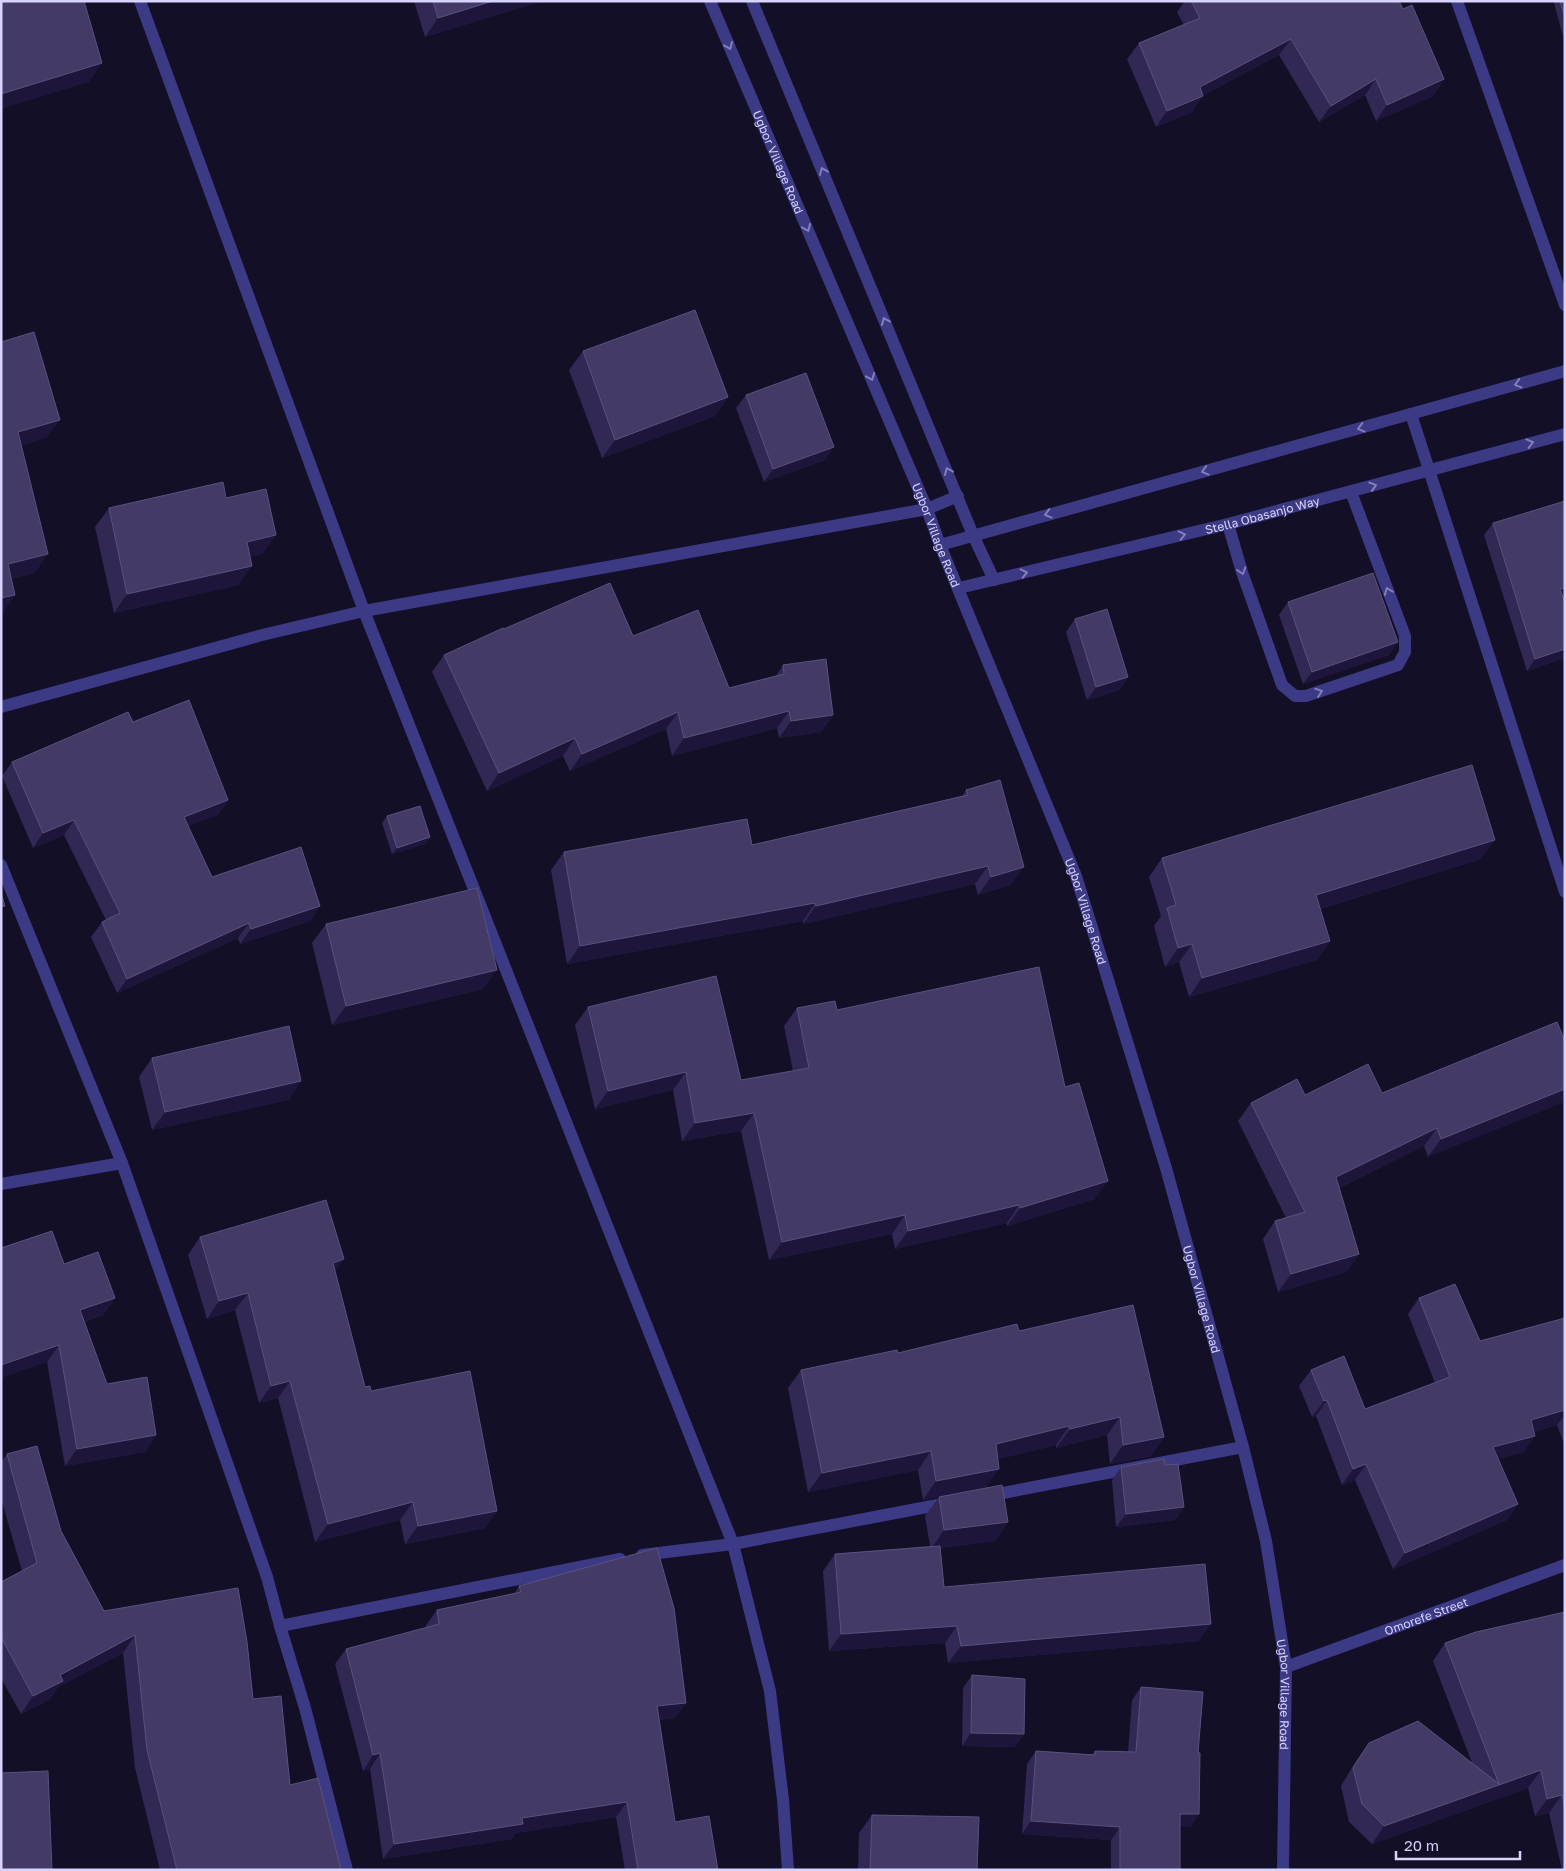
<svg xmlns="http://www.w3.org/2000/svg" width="1566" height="1871" font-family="'Golos Text',sans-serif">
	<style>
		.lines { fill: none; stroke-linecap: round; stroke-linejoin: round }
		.service { stroke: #3d3a85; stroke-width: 12 }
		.minor { stroke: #3d3a85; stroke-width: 12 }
		.tertiary { stroke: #3d3a85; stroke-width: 12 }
		.wall { fill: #312854 }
		.shaded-wall { fill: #1d163a }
		.building { fill: #433a66; stroke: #5a527e }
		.oneway { stroke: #837fbc }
		.labels { text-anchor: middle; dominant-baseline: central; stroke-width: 5; stroke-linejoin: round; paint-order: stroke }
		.street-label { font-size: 12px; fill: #d9d4ff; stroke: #130f26 }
	</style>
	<rect width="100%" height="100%" fill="#130f26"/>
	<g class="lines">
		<polyline class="service" points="1228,524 1242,572 1282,685 1295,696 1306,696 1398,665 1405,652 1405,636 1351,492"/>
		<g class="minor">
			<polyline points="140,1 364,611 733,1544 770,1691 783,1800 788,1870"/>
			<polyline points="1457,1 1565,305"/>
			<polyline points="1411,414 1565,892"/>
			<polyline points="1,707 262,635 364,611 927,509 958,496"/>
			<polyline points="1,865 122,1163 267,1577 280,1626 620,1559"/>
			<polyline points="1,1184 122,1163"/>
			<polyline points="987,1496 1243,1447"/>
			<polyline points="642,1555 733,1544 948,1503"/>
			<polyline points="280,1626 305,1708 347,1870"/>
			<path id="s1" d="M 1286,1667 L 1565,1565"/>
		</g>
		<g class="tertiary">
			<path id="s2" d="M 710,1 L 927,509 L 940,545 L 1076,876 L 1166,1168 L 1243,1447 L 1266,1541 L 1286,1667 L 1283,1870"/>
			<polyline points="752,1 973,535 994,580"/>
			<polyline points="940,545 1565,371"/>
			<path id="s3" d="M 959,588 L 1228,524 L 1565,434"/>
		</g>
	</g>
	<g class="wall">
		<polygon points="414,1 542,1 425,37"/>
		<polygon points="1185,1 1399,1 1444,79 1433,96 1376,121 1365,95 1319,122 1279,55 1203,95 1192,112 1156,127 1127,59 1139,43 1184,25 1177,12"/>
		<polygon points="1556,1 1565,1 1565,35 1563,36 1554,3"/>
		<polygon points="583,351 728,397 715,416 602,458 569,370"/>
		<polygon points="746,395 825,460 764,482 736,408"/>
		<polygon points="226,498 263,554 250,557 239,585 114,613 95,527 109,508"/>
		<polygon points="1565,501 1565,597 1563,598 1565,658 1527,671 1484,535 1493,523"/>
		<polygon points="1288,602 1398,642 1389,655 1303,684 1279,615"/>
		<polygon points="1075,619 1128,677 1119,690 1087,700 1066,632"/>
		<polygon points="504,629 633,636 729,688 776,676 783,665 833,715 821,732 779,738 777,728 672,756 666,729 570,771 563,756 487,791 432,672 444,655"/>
		<polygon points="133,722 228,800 218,815 188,826 212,877 320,906 310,921 240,944 238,938 117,993 91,937 102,922 106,920 64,835 33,848 2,776 12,762"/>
		<polygon points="966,790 1011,885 978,895 975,884 803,924 803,921 567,964 551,870 564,852 752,845 962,796"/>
		<polygon points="387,816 430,837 425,844 392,854 382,823"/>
		<polygon points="1162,858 1481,859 1320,909 1330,941 1317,960 1189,997 1179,962 1165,967 1154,926 1161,916 1149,877"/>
		<polygon points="326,924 483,989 332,1025 312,943"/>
		<polygon points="588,1007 741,1080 793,1071 784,1026 797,1008 837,1010 1065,1087 1095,1199 1007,1226 1007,1223 895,1249 892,1234 769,1260 741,1131 682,1141 673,1090 595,1109 575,1025"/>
		<polygon points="1565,1041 1428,1157 1424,1146 1339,1188 1359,1254 1346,1272 1278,1292 1263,1239 1275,1221 1286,1218 1238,1121 1251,1103 1305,1095 1382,1093"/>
		<polygon points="152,1058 301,1081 288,1100 152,1130 139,1077"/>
		<polygon points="200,1237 335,1272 365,1387 371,1391 497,1511 485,1528 405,1544 400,1520 315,1542 278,1398 259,1403 235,1310 207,1319 188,1255"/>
		<polygon points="64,1264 115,1298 103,1315 84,1322 107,1384 156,1435 145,1452 65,1466 47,1362"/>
		<polygon points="1419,1298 1480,1341 1565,1318 1565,1441 1563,1441 1557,1425 1534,1432 1524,1452 1498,1459 1518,1504 1507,1520 1393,1569 1355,1480 1342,1485 1316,1416 1312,1417 1299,1386 1311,1370 1365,1409 1435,1383 1408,1314"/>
		<polygon points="1019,1331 1164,1437 1151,1456 1110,1464 1107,1435 1056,1448 1056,1445 998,1459 986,1488 923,1500 918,1470 808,1492 788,1388 801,1370 898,1353"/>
		<polygon points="7,1454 61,1531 104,1611 253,1699 290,1785 341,1870 160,1870 135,1768 123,1653 58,1687 50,1699 21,1714 1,1678 1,1582 22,1571 1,1498 1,1462"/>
		<polygon points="1165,1465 1184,1507 1175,1520 1116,1527 1112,1480 1121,1467"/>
		<polygon points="939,1497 1008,1522 995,1541 940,1548 944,1587 1199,1641 948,1663 945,1643 829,1651 823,1571 835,1554 930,1546 925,1516"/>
		<polygon points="519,1586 686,1703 675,1718 659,1720 675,1822 718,1870 625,1870 616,1817 516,1833 512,1839 383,1859 370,1769 363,1771 335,1664 346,1649 426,1628 426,1625 437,1610 514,1594"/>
		<polygon points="1565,1612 1565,1870 1562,1870 1549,1813 1535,1816 1528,1788 1372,1844 1349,1822 1341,1786 1356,1761 1369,1743 1472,1763 1433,1661 1445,1643"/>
		<polygon points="972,1675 1024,1734 1015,1747 962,1746 963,1688"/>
		<polygon points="1141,1687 1198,1753 1199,1814 1190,1827 1180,1827 1180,1870 1111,1870 1111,1840 1022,1834 1027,1764 1036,1751 1092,1755 1095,1751 1128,1752 1132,1700"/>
		<polygon points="872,1815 977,1870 858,1870 859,1833"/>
	</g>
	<g class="shaded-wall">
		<polygon points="493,1 542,1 425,37 438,18"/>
		<polygon points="1291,39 1279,55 1199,98 1203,96 1192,112 1156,127 1167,111 1200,87"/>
		<polygon points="102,63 89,82 1,109 1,94"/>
		<polygon points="1376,79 1365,95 1319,122 1331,106"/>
		<polygon points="1444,79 1433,96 1376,121 1387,105"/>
		<polygon points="728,397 715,416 602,458 615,440"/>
		<polygon points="60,420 46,438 5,451 18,432"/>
		<polygon points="834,447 825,460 764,482 773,469"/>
		<polygon points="276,535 263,554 234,561 247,542"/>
		<polygon points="48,554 35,573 1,582 8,564"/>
		<polygon points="252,566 239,585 114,613 127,594"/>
		<polygon points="1565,588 1565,597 1552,601 1560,589"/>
		<polygon points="15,595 2,614 1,614 1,598"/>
		<polygon points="1398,642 1389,655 1303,684 1312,672"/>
		<polygon points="1565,649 1565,658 1527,671 1535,659"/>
		<polygon points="1128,677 1119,690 1087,700 1096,687"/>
		<polygon points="789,711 777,728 672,756 684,738"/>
		<polygon points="678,712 666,729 570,771 582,754"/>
		<polygon points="833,715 821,732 779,738 791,721"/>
		<polygon points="575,738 563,756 487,791 499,773"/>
		<polygon points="228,800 218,815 174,832 184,817"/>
		<polygon points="74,820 64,835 33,848 43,833"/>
		<polygon points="430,837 425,844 392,854 397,848"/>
		<polygon points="1495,840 1481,859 1303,914 1316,895"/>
		<polygon points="988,866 975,884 803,924 816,906"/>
		<polygon points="1024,867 1011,885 978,895 991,877"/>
		<polygon points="815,903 803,921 567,964 580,946"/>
		<polygon points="320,906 310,921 240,944 251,929"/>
		<polygon points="249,923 238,938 117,993 127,979"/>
		<polygon points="1330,941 1317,960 1189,997 1202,978"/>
		<polygon points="1192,944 1179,962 1165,967 1178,948"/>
		<polygon points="497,970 483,989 332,1025 346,1006"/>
		<polygon points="686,1072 673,1090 595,1109 608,1091"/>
		<polygon points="301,1081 288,1100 152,1130 165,1112"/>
		<polygon points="1565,1089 1565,1102 1428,1157 1441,1139"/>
		<polygon points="754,1113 741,1131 682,1141 695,1123"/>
		<polygon points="1437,1128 1424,1146 1324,1195 1336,1177"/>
		<polygon points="1108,1181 1095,1199 1007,1226 1020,1208"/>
		<polygon points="1019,1205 1007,1223 895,1249 908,1231"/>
		<polygon points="905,1215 892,1234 769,1260 782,1242"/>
		<polygon points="1359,1254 1346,1272 1278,1292 1291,1274"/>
		<polygon points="344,1259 331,1277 333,1263"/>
		<polygon points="248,1293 235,1310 207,1319 219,1301"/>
		<polygon points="115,1298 103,1315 68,1327 80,1310"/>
		<polygon points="59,1345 47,1362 1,1378 1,1365"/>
		<polygon points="290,1381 278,1398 259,1403 271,1386"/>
		<polygon points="1327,1400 1316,1416 1312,1417 1324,1401"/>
		<polygon points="1565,1410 1565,1415 1557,1425 1520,1436 1531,1420"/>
		<polygon points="1120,1417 1107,1435 1056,1448 1070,1429"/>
		<polygon points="1069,1426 1056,1445 982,1463 996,1444"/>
		<polygon points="156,1435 145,1452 65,1466 77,1449"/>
		<polygon points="1535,1436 1524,1452 1482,1463 1493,1447"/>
		<polygon points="1164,1437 1151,1456 1110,1464 1123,1445"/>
		<polygon points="931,1451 918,1470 808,1492 822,1473"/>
		<polygon points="1366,1464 1355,1480 1342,1485 1353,1469"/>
		<polygon points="999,1469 986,1488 923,1500 936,1481"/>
		<polygon points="413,1502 400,1520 315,1542 328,1524"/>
		<polygon points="1518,1504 1507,1520 1393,1569 1405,1553"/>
		<polygon points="1184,1507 1175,1520 1116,1527 1126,1514"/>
		<polygon points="497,1511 485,1528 405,1544 418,1526"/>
		<polygon points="1008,1522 995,1541 931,1549 944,1530"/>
		<polygon points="1211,1624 1199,1641 948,1663 961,1646"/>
		<polygon points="957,1626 945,1643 829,1651 841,1634"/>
		<polygon points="135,1635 123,1653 58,1687 50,1699 21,1714 33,1696 60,1675"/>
		<polygon points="686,1703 675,1718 646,1722 657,1706"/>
		<polygon points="971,1733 1024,1734 1015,1747 962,1746"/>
		<polygon points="380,1753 370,1769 363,1771 373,1755"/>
		<polygon points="1541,1770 1528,1788 1372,1844 1384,1826"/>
		<polygon points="1562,1795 1549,1813 1535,1816 1547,1799"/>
		<polygon points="627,1802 616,1817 516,1833 512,1839 383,1859 394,1844 522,1818"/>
		<polygon points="1180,1814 1199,1814 1190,1827 1171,1827"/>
		<polygon points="1031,1821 1120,1827 1111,1840 1022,1834"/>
	</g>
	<g class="building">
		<polygon points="1,1 84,1 102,63 1,94"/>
		<polygon points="433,1 493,1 438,18"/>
		<polygon points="1191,1 1399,1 1403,9 1412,5 1444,79 1387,105 1376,79 1331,106 1291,39 1200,87 1203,96 1167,111 1139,43 1200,18"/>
		<polygon points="1560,1 1565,1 1565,18"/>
		<polygon points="695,310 728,397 615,440 583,351"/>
		<polygon points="34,332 60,420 18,432 48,554 8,564 15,595 1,598 1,342"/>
		<polygon points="806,373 834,447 773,469 746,395"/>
		<polygon points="223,482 226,498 266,489 276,535 247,542 252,566 127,594 109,508"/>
		<polygon points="1565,501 1565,588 1560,589 1565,602 1565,649 1535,659 1493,523"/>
		<polygon points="1373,573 1398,642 1312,672 1288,602"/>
		<polygon points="610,583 633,636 698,610 729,688 784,674 783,665 826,659 833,715 791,721 789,711 684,738 678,712 582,754 575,738 499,773 444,655 503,628 504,629"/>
		<polygon points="1107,609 1128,677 1096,687 1075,619"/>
		<polygon points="189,700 228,800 184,817 212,877 301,847 320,906 251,929 249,923 127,979 102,922 120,913 74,820 43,833 12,762 128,712 133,722"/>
		<polygon points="1472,765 1495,840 1316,895 1330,941 1202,978 1192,944 1178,948 1167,908 1176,905 1162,858"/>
		<polygon points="1000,780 1024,867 991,877 988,866 816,906 815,903 580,946 564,852 747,819 752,845 968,795 966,790"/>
		<polygon points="420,806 430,837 397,848 387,816"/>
		<polygon points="477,888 497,970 346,1006 326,924"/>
		<polygon points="1,893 5,906 1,907"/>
		<polygon points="1039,967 1065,1087 1079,1083 1108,1181 1020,1208 1019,1205 908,1231 905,1215 782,1242 754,1113 695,1123 686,1072 608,1091 588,1007 716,976 741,1080 809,1068 797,1008 835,1001 837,1010"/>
		<polygon points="1557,1022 1565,1041 1565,1089 1441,1139 1437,1128 1336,1177 1359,1254 1291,1274 1275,1221 1305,1212 1251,1103 1297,1079 1305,1095 1368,1064 1382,1093"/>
		<polygon points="289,1026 301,1081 165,1112 152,1058"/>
		<polygon points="326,1200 344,1259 333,1263 365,1387 370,1386 371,1391 470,1371 497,1511 418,1526 413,1502 328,1524 290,1381 271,1386 248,1293 219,1301 200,1237"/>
		<polygon points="52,1231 64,1264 98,1252 115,1298 80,1310 107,1384 147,1377 156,1435 77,1449 59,1345 1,1365 1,1248"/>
		<polygon points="1455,1284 1480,1341 1565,1318 1565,1410 1531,1420 1535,1436 1493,1447 1518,1504 1405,1553 1366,1464 1353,1469 1327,1400 1324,1401 1311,1370 1344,1356 1365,1409 1450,1377 1419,1298"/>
		<polygon points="1133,1305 1164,1437 1123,1445 1120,1417 1070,1429 1069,1426 996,1444 999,1469 936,1481 931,1451 822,1473 801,1370 897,1350 898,1353 1017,1324 1019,1331"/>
		<polygon points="37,1446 61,1531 104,1611 238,1588 247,1642 253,1699 281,1696 290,1785 318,1778 341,1870 177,1870 147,1750 135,1635 60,1675 63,1681 33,1696 1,1637 1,1582 37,1563 7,1454"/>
		<polygon points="1164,1459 1165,1465 1178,1464 1184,1507 1126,1514 1121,1467"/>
		<polygon points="1002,1485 1008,1522 944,1530 939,1497"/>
		<polygon points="940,1546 944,1587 1205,1564 1211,1624 961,1646 957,1626 841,1634 835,1554"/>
		<polygon points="657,1548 674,1608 686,1703 657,1706 675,1822 709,1816 718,1870 638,1870 627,1802 522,1818 523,1824 394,1844 380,1753 373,1755 346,1649 439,1624 437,1610 521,1592 519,1586"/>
		<polygon points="1565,1612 1565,1808 1562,1795 1547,1799 1541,1770 1384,1826 1362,1804 1353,1768 1369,1743 1418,1721 1499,1784 1445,1643 1476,1632"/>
		<polygon points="972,1675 1025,1679 1024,1734 971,1733"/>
		<polygon points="1141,1687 1203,1692 1198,1753 1200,1753 1199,1814 1180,1814 1180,1870 1120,1870 1120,1827 1031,1821 1036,1751 1095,1755 1095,1751 1136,1752"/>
		<polygon points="48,1771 52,1870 1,1870 1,1773"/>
		<polygon points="872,1815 979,1817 977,1870 870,1870"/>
	</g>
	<defs><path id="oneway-chevron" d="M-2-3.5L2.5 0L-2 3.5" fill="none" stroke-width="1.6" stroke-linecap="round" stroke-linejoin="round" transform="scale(1.25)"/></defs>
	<g class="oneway">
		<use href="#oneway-chevron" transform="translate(729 46) rotate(67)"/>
		<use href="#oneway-chevron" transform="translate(823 171) rotate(-113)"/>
		<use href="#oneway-chevron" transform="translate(807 228) rotate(67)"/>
		<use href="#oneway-chevron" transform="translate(885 321) rotate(-113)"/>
		<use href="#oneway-chevron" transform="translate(871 377) rotate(67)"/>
		<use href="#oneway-chevron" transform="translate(1518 384) rotate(165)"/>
		<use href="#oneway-chevron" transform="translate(1361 428) rotate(165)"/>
		<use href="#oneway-chevron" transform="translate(1530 443) rotate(-14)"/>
		<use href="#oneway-chevron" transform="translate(948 471) rotate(-113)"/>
		<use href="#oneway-chevron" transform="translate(1205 471) rotate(165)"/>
		<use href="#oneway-chevron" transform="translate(1373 486) rotate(-17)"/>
		<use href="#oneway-chevron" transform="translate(1048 514) rotate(165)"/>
		<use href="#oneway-chevron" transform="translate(1182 535) rotate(-13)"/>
		<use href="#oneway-chevron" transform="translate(1242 571) rotate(72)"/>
		<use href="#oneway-chevron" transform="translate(1024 573) rotate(-13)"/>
		<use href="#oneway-chevron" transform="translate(1388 591) rotate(-111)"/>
		<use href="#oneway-chevron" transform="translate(1319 692) rotate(-19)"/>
	</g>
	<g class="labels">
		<g class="street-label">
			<text stroke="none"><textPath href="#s2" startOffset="175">Ugbor Village Road</textPath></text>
			<text stroke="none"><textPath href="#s3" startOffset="312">Stella Obasanjo Way</textPath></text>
			<text stroke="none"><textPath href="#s2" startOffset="580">Ugbor Village Road</textPath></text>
			<text stroke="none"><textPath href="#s2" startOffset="985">Ugbor Village Road</textPath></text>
			<text stroke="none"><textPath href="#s2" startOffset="1390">Ugbor Village Road</textPath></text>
			<text stroke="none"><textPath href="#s1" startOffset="149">Omorefe Street</textPath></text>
			<text stroke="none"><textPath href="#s2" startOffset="1795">Ugbor Village Road</textPath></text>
		</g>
	</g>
	<rect width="1566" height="1871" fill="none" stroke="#d9d4ff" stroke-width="5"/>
	<path d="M1396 1851v8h124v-8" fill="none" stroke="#d9d4ff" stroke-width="2.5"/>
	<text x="1404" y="1851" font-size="15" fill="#d9d4ff" stroke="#130f26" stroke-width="4" paint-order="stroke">20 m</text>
</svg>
